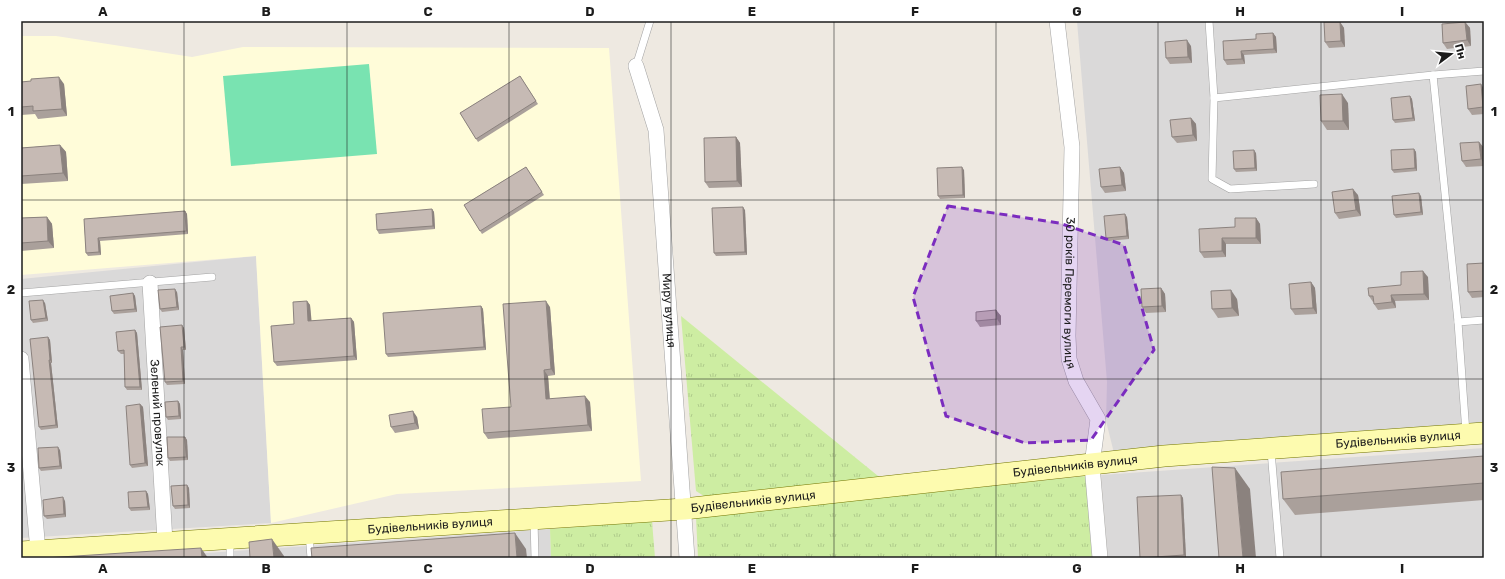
<svg xmlns="http://www.w3.org/2000/svg" width="1505" height="579" font-family="Rubik,sans-serif">
	<style>
		.residential { fill: #dad9d9 }
		.education { fill: #fffcd9 }
		.grass { fill: url(#grass-tufts) }
		.pitch { fill: #79e3b1 }
		.lines { fill: none; stroke-linecap: round; stroke-linejoin: round }
		.lane-casing { stroke: #a3a3a3; stroke-width: 8 }
		.street-casing { stroke: #a3a3a3; stroke-width: 16 }
		.secondary-casing { stroke: #737600; stroke-width: 22 }
		.lane { stroke: #fff; stroke-width: 7 }
		.street { stroke: #fff; stroke-width: 15 }
		.secondary { stroke: #fdfbaf; stroke-width: 21 }
		.wall { fill: #aaa09b }
		.shaded-wall { fill: #8b827e }
		.building { fill: #c6bab4; stroke: #8b827e }
		.marked { fill: #7b2cbf; fill-opacity: 0.2; stroke: #7b2cbf; stroke-width: 3; stroke-dasharray: 8 5; stroke-linejoin: round }
		.grid { fill: none; stroke: #1c1c1c; stroke-width: 1; stroke-opacity: 0.55 }
		.labels { text-anchor: middle; dominant-baseline: central; stroke-width: 3.5; stroke-linejoin: round; paint-order: stroke }
		.street-label { font-size: 12px; fill: #1c1c1c; stroke: #fff }
		.neatline { fill: none; stroke: #1c1c1c; stroke-width: 1.5 }
		.grid-label { font-size: 13px; text-anchor: middle; font-weight: bold; fill: #1c1c1c }
	</style>
	<defs>
		<pattern id="grass-tufts" width="24" height="20" patternUnits="userSpaceOnUse"><rect width="24" height="20" fill="#cdeda2"/><path d="M3 7l-1-3M5 7V3M7 7l1-3M15 17l-1-3M17 17v-4M19 17l1-3" fill="none" stroke="#afcb8b"/></pattern>
	</defs>
	<rect width="100%" height="100%" fill="#eee9e1"/>
	<g class="residential">
		<polygon points="1077,21 1484,21 1484,426 1114,453 1106,421 1107,382"/>
		<polygon points="256,256 271,523 21,538 21,279"/>
		<polygon points="1484,448 1484,558 1108,558 1101,475"/>
		<polygon points="550,529 551,558 136,558"/>
	</g>
	<polygon class="education" points="21,36 56,36 192,57 243,47 609,48 641,481 397,494 271,523 256,256 21,275"/>
	<g class="grass">
		<polygon points="681,316 883,480 710,500 696,491"/>
		<polygon points="1086,476 1092,558 698,558 696,517"/>
		<polygon points="652,521 655,558 551,558 550,529"/>
	</g>
	<polygon class="pitch" points="369,64 377,154 231,166 223,76"/>
	<g class="lines">
		<defs>
			<g id="lane">
				<polyline points="1209,21 1214,98 1433,75 1458,322 1466,433"/>
				<polyline points="636,66 650,21"/>
				<polyline points="1433,75 1484,71"/>
				<polyline points="1214,98 1212,179 1230,189 1314,184"/>
				<polyline points="21,293 212,277"/>
				<polyline points="1458,322 1484,320"/>
				<polyline points="1271,451 1280,558"/>
				<polyline points="534,520 535,558"/>
				<polyline points="309,534 311,558"/>
				<polyline points="230,541 230,558"/>
			</g>
			<g id="street">
				<path id="s1" d="M 1057,21 L 1072,147 L 1068,336 L 1069,359 L 1076,381 L 1098,419 L 1092,465 L 1100,558"/>
				<path id="s2" d="M 636,66 L 656,130 L 687,558"/>
				<path id="s3" d="M 150,283 L 165,542"/>
				<polyline points="21,359 38,551"/>
			</g>
			<g id="secondary">
				<path id="s4" d="M 21,552 L 684,509 L 1164,456 L 1484,433"/>
			</g>
		</defs>
		<use href="#lane" class="lane-casing"/>
		<use href="#street" class="street-casing"/>
		<use href="#secondary" class="secondary-casing"/>
		<use href="#lane" class="lane"/>
		<use href="#street" class="street"/>
		<use href="#secondary" class="secondary"/>
	</g>
	<g class="wall">
		<polygon points="1340,22 1344,28 1345,47 1329,48 1325,42"/>
		<polygon points="1465,22 1470,28 1471,46 1447,49 1443,43"/>
		<polygon points="1273,33 1276,37 1277,53 1244,55 1245,64 1227,65 1224,60 1256,39"/>
		<polygon points="1191,46 1192,63 1170,64 1166,58"/>
		<polygon points="520,76 538,104 478,142 460,113"/>
		<polygon points="21,82 64,84 67,116 38,119 35,114 21,115"/>
		<polygon points="1484,89 1484,114 1472,115 1468,109"/>
		<polygon points="1410,96 1412,99 1415,121 1395,123 1393,120"/>
		<polygon points="1348,103 1349,130 1327,130 1321,121"/>
		<polygon points="1191,118 1196,124 1197,141 1177,143 1172,137"/>
		<polygon points="736,137 740,143 742,187 709,188 705,182"/>
		<polygon points="1479,142 1484,148 1484,166 1466,167 1462,161"/>
		<polygon points="60,145 66,152 68,181 21,184 21,148"/>
		<polygon points="1414,149 1416,152 1417,171 1394,173 1392,170"/>
		<polygon points="1256,153 1257,171 1236,172 1234,169"/>
		<polygon points="526,167 544,195 482,234 464,205"/>
		<polygon points="1120,167 1124,173 1126,191 1105,193 1101,187"/>
		<polygon points="964,170 965,198 940,199 938,196"/>
		<polygon points="1358,195 1361,216 1339,219 1335,213"/>
		<polygon points="1421,196 1423,215 1396,218 1394,215"/>
		<polygon points="432,209 434,212 435,229 379,234 377,230"/>
		<polygon points="745,210 747,255 716,256 714,253"/>
		<polygon points="185,211 187,214 188,234 100,241 101,255 88,256 86,253 84,219"/>
		<polygon points="47,217 52,224 54,248 21,251 21,218"/>
		<polygon points="1127,217 1129,239 1108,241 1106,238"/>
		<polygon points="1256,218 1260,224 1261,244 1226,244 1226,257 1204,258 1200,252 1235,227"/>
		<polygon points="1484,263 1484,297 1472,298 1468,292"/>
		<polygon points="1428,277 1429,300 1395,301 1396,308 1378,310 1374,304 1374,302 1373,302 1369,296 1401,285"/>
		<polygon points="1311,282 1315,288 1317,314 1295,315 1291,309"/>
		<polygon points="1161,288 1165,294 1166,312 1146,313 1142,307"/>
		<polygon points="177,292 179,310 162,312 160,309"/>
		<polygon points="133,293 135,296 137,312 114,314 112,311"/>
		<polygon points="1237,299 1239,316 1218,318 1212,309"/>
		<polygon points="307,301 310,305 311,321 351,318 354,322 357,360 277,366 274,362"/>
		<polygon points="45,303 48,321 33,323 31,320"/>
		<polygon points="481,306 483,309 486,350 388,357 386,354"/>
		<polygon points="550,307 555,375 548,376 550,399 590,402 592,431 488,439 484,433 511,407"/>
		<polygon points="996,310 1001,316 1001,325 980,327 976,321"/>
		<polygon points="182,325 184,328 186,350 183,350 185,384 167,385 165,382"/>
		<polygon points="135,330 137,333 142,390 127,390 125,387 124,354 121,354 118,351"/>
		<polygon points="48,337 50,340 52,363 51,363 58,428 41,430 39,427"/>
		<polygon points="178,401 180,404 181,419 168,420 166,417"/>
		<polygon points="140,404 143,407 148,466 132,468 130,465"/>
		<polygon points="417,417 419,429 395,433 391,427"/>
		<polygon points="185,437 187,440 188,460 170,461 168,458"/>
		<polygon points="60,450 62,469 41,471 39,468"/>
		<polygon points="1484,456 1484,500 1295,515 1283,499"/>
		<polygon points="187,485 189,488 190,508 175,509 173,506"/>
		<polygon points="146,491 148,494 150,510 131,511 129,508"/>
		<polygon points="1181,495 1183,498 1186,558 1140,558"/>
		<polygon points="65,501 66,517 47,519 44,516"/>
	</g>
	<g class="shaded-wall">
		<polygon points="1340,22 1344,28 1345,47 1341,41"/>
		<polygon points="1465,22 1470,28 1471,46 1467,40"/>
		<polygon points="1273,33 1276,37 1277,53 1274,49"/>
		<polygon points="1187,40 1191,46 1192,63 1188,57"/>
		<polygon points="1241,51 1244,55 1245,64 1242,59"/>
		<polygon points="59,77 64,84 67,116 62,109"/>
		<polygon points="1481,84 1484,89 1484,109 1483,107"/>
		<polygon points="1342,94 1348,103 1349,130 1343,121"/>
		<polygon points="1410,96 1412,99 1415,121 1413,118"/>
		<polygon points="1191,118 1196,124 1197,141 1193,135"/>
		<polygon points="736,137 740,143 742,187 737,181"/>
		<polygon points="1479,142 1484,148 1484,163 1481,159"/>
		<polygon points="60,145 66,152 68,181 63,173"/>
		<polygon points="1414,149 1416,152 1417,171 1415,168"/>
		<polygon points="1254,150 1256,153 1257,171 1255,168"/>
		<polygon points="962,167 964,170 965,198 963,195"/>
		<polygon points="1120,167 1124,173 1126,191 1122,185"/>
		<polygon points="1353,189 1358,195 1361,216 1356,210"/>
		<polygon points="1419,193 1421,196 1423,215 1421,212"/>
		<polygon points="743,207 745,210 747,255 745,252"/>
		<polygon points="432,209 434,212 435,229 433,226"/>
		<polygon points="185,211 187,214 188,234 186,231"/>
		<polygon points="1125,214 1127,217 1129,239 1127,236"/>
		<polygon points="47,217 52,224 54,248 48,241"/>
		<polygon points="1256,218 1260,224 1261,244 1256,238"/>
		<polygon points="98,238 100,241 101,255 99,252"/>
		<polygon points="1222,238 1226,244 1226,257 1222,251"/>
		<polygon points="1423,271 1428,277 1429,300 1424,294"/>
		<polygon points="1311,282 1315,288 1317,314 1313,308"/>
		<polygon points="1161,288 1165,294 1166,312 1162,306"/>
		<polygon points="175,289 177,292 179,310 177,307"/>
		<polygon points="1231,290 1237,299 1239,316 1232,308"/>
		<polygon points="133,293 135,296 137,312 135,309"/>
		<polygon points="1391,295 1395,301 1396,308 1392,302"/>
		<polygon points="43,300 45,303 48,321 46,318"/>
		<polygon points="307,301 310,305 312,325 308,321"/>
		<polygon points="546,301 550,307 555,375 551,369"/>
		<polygon points="481,306 483,309 486,350 484,347"/>
		<polygon points="996,310 1001,316 1001,325 997,319"/>
		<polygon points="351,318 354,322 357,360 354,356"/>
		<polygon points="182,325 184,328 186,350 184,347"/>
		<polygon points="135,330 137,333 142,390 140,387"/>
		<polygon points="48,337 50,340 52,363 50,360"/>
		<polygon points="181,347 183,350 185,384 183,381"/>
		<polygon points="49,360 51,363 58,428 56,425"/>
		<polygon points="544,370 548,376 550,405 546,399"/>
		<polygon points="585,396 590,402 592,431 588,425"/>
		<polygon points="178,401 180,404 181,419 179,416"/>
		<polygon points="140,404 143,407 148,466 145,463"/>
		<polygon points="413,411 417,417 419,429 415,423"/>
		<polygon points="185,437 187,440 188,460 186,457"/>
		<polygon points="58,447 60,450 62,469 60,466"/>
		<polygon points="1235,468 1250,489 1256,558 1243,558"/>
		<polygon points="187,485 189,488 190,508 188,505"/>
		<polygon points="146,491 148,494 150,510 148,507"/>
		<polygon points="1181,495 1183,498 1186,558 1184,555"/>
		<polygon points="63,497 65,501 66,517 64,514"/>
		<polygon points="21,509 22,523 21,522"/>
		<polygon points="515,533 526,549 527,558 517,558"/>
		<polygon points="272,539 284,556 284,558 274,558"/>
		<polygon points="201,548 208,558 202,558"/>
	</g>
	<g class="building">
		<polygon points="1324,22 1340,22 1341,41 1325,42"/>
		<polygon points="1465,22 1467,40 1443,43 1442,24"/>
		<polygon points="1273,33 1274,49 1241,51 1242,59 1224,60 1223,41 1256,39 1256,34"/>
		<polygon points="1187,40 1188,57 1166,58 1165,42"/>
		<polygon points="520,76 536,101 476,139 460,113"/>
		<polygon points="59,77 62,109 33,111 33,106 21,107 21,82 31,81 31,79"/>
		<polygon points="1481,84 1483,107 1468,109 1466,86"/>
		<polygon points="1342,94 1343,121 1321,121 1320,95"/>
		<polygon points="1410,96 1413,118 1393,120 1391,98"/>
		<polygon points="1191,118 1193,135 1172,137 1170,120"/>
		<polygon points="736,137 737,181 705,182 704,138"/>
		<polygon points="1479,142 1481,159 1462,161 1460,143"/>
		<polygon points="60,145 63,173 21,176 21,148"/>
		<polygon points="1414,149 1415,168 1392,170 1391,150"/>
		<polygon points="1254,150 1255,168 1234,169 1233,151"/>
		<polygon points="526,167 542,192 480,231 464,205"/>
		<polygon points="962,167 963,195 938,196 937,168"/>
		<polygon points="1120,167 1122,185 1101,187 1099,169"/>
		<polygon points="1353,189 1356,210 1335,213 1332,192"/>
		<polygon points="1419,193 1421,212 1394,215 1392,196"/>
		<polygon points="743,207 745,252 714,253 712,208"/>
		<polygon points="432,209 433,226 377,230 376,214"/>
		<polygon points="185,211 186,231 98,238 99,252 86,253 84,219"/>
		<polygon points="1125,214 1127,236 1106,238 1104,216"/>
		<polygon points="47,217 48,241 21,243 21,218"/>
		<polygon points="1235,218 1256,218 1256,238 1222,238 1222,251 1200,252 1199,229 1235,227"/>
		<polygon points="1484,263 1484,291 1468,292 1467,264"/>
		<polygon points="1423,271 1424,294 1391,295 1392,302 1374,304 1373,296 1369,296 1368,288 1401,285 1401,272"/>
		<polygon points="1311,282 1313,308 1291,309 1289,284"/>
		<polygon points="1161,288 1162,306 1142,307 1141,289"/>
		<polygon points="175,289 177,307 160,309 158,290"/>
		<polygon points="1231,290 1232,308 1212,309 1211,291"/>
		<polygon points="133,293 135,309 112,311 110,296"/>
		<polygon points="43,300 46,318 31,320 29,301"/>
		<polygon points="307,301 308,321 351,318 354,356 274,362 271,326 294,324 293,302"/>
		<polygon points="546,301 551,369 544,370 546,399 585,396 588,425 484,433 482,409 511,407 503,304"/>
		<polygon points="481,306 484,347 386,354 383,313"/>
		<polygon points="996,310 997,319 976,321 976,312"/>
		<polygon points="182,325 184,347 181,347 183,381 165,382 160,327"/>
		<polygon points="135,330 140,387 125,387 124,350 118,351 116,332"/>
		<polygon points="48,337 50,360 49,360 56,425 39,427 30,339"/>
		<polygon points="178,401 179,416 166,417 165,402"/>
		<polygon points="140,404 145,463 130,465 126,406"/>
		<polygon points="413,411 415,423 391,427 389,415"/>
		<polygon points="167,437 185,437 186,457 168,458"/>
		<polygon points="58,447 60,466 39,468 38,448"/>
		<polygon points="1484,456 1484,483 1283,499 1281,472"/>
		<polygon points="1212,467 1235,468 1243,558 1219,558"/>
		<polygon points="187,485 188,505 173,506 171,486"/>
		<polygon points="146,491 148,507 129,508 128,492"/>
		<polygon points="1181,495 1184,555 1140,558 1137,497"/>
		<polygon points="63,497 64,514 44,516 43,500"/>
		<polygon points="515,533 517,558 312,558 311,548"/>
		<polygon points="272,539 274,558 250,558 249,542"/>
		<polygon points="201,548 202,558 45,558"/>
	</g>
	<path class="marked" d="M 948,206 L 1059,223 L 1124,245 L 1154,350 L 1091,440 L 1025,443 L 946,416 L 913,297 Z"/>
	<path class="grid" d="M 184,21 L 184,558M 347,21 L 347,558M 509,21 L 509,558M 671,21 L 671,558M 834,21 L 834,558M 996,21 L 996,558M 1158,21 L 1158,558M 1321,21 L 1321,558M 21,200 L 1484,200M 21,379 L 1484,379"/>
	<g class="labels">
		<g class="street-label">
			<text stroke="none"><textPath href="#s1" startOffset="273">30 років Перемоги вулиця</textPath></text>
			<text stroke="none"><textPath href="#s2" startOffset="248">Миру вулиця</textPath></text>
			<text stroke="none"><textPath href="#s3" startOffset="130">Зелений провулок</textPath></text>
			<text stroke="none"><textPath href="#s4" startOffset="1382">Будівельників вулиця</textPath></text>
			<text stroke="none"><textPath href="#s4" startOffset="1058">Будівельників вулиця</textPath></text>
			<text stroke="none"><textPath href="#s4" startOffset="734">Будівельників вулиця</textPath></text>
			<text stroke="none"><textPath href="#s4" startOffset="410">Будівельників вулиця</textPath></text>
		</g>
	</g>
	<rect width="1505" height="579" fill="none" stroke="#ffffff" stroke-width="44"/>
	<g transform="translate(1451 54) rotate(74)" stroke="#ffffff" stroke-width="3" paint-order="stroke">
	<path d="M0-3L7 15L0 10L-7 15Z" fill="#1c1c1c"/>
	<text y="-6" font-size="11" font-weight="bold" text-anchor="middle" fill="#1c1c1c">Пн</text>
	</g>
	<rect x="22" y="22" width="1461" height="535" class="neatline"/>
	<g class="grid-label">
		<text x="103" y="16">A</text>
		<text x="266" y="16">B</text>
		<text x="428" y="16">C</text>
		<text x="590" y="16">D</text>
		<text x="752" y="16">E</text>
		<text x="915" y="16">F</text>
		<text x="1077" y="16">G</text>
		<text x="1240" y="16">H</text>
		<text x="1402" y="16">I</text>
		<text x="11" y="116">1</text>
		<text x="1494" y="116">1</text>
		<text x="11" y="294">2</text>
		<text x="1494" y="294">2</text>
		<text x="11" y="472">3</text>
		<text x="1494" y="472">3</text>
		<text x="103" y="573">A</text>
		<text x="266" y="573">B</text>
		<text x="428" y="573">C</text>
		<text x="590" y="573">D</text>
		<text x="752" y="573">E</text>
		<text x="915" y="573">F</text>
		<text x="1077" y="573">G</text>
		<text x="1240" y="573">H</text>
		<text x="1402" y="573">I</text>
	</g>
</svg>
